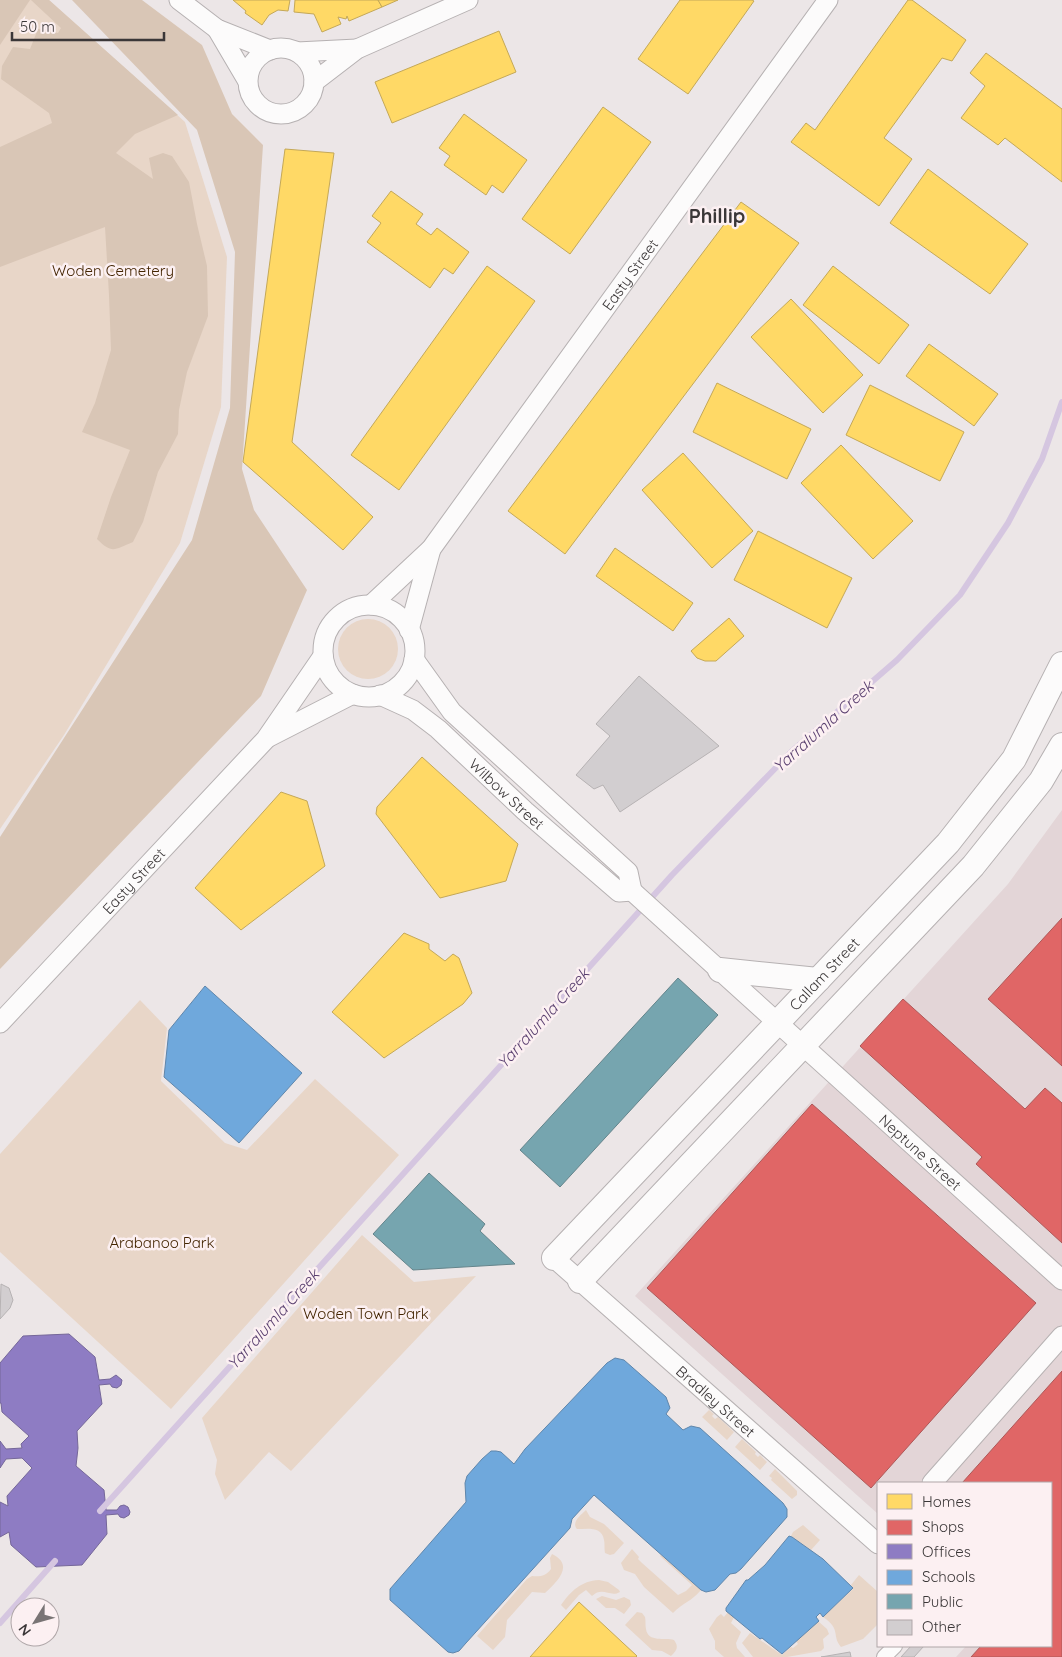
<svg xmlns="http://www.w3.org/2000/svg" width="1062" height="1657" font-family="Quicksand,sans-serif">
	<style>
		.built { fill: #e3d5d7 }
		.green { fill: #e8d6c8 }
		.forest { fill: #d9c6b6 }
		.homes { fill: #ffd966; stroke: #c4a858 }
		.shops { fill: #e06666; stroke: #ae5858 }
		.offices { fill: #8e7cc3; stroke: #756799 }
		.schools { fill: #6fa8dc; stroke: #5f86ab }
		.public { fill: #76a5af; stroke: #64848b }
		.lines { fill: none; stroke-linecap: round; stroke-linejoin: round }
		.stream { stroke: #d5c6e0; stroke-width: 6 }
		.building { fill: #d2ced0; stroke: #b6b2b3 }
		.pedestrian-casing { stroke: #b6b1b2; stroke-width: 16 }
		.minor-casing { stroke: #b6b1b2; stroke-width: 21 }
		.tertiary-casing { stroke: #b6b1b2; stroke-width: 26 }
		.pedestrian { stroke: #fcfbfb; stroke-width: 14 }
		.minor { stroke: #fcfbfb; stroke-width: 19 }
		.tertiary { stroke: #fcfbfb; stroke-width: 24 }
		.labels { text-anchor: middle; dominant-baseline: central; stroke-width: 5; stroke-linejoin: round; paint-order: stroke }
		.park-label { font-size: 15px; fill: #432400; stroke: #fcf0f2 }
		.street-label { font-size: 15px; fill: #3b3738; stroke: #fcf0f2 }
		.water-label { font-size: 16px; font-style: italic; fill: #593f6f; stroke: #fcf0f2 }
		.district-label { font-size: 20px; font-weight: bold; fill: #3b3738; stroke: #fcf0f2 }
	</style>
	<rect width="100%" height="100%" fill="#ece6e7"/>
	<polygon class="built" points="1062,810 1062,1657 956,1657 966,1646 1051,1646 1051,1483 878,1483 878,1514 635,1296 1008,884"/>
	<g class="green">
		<polygon points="0,0 49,0 185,122 227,257 221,407 180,543 64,735 0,829"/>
		<circle cx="368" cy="649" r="30"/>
		<polygon points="140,1000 167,1028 161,1081 225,1143 247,1150 315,1079 399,1155 171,1409 0,1252 0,1154"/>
		<polygon points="362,1235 414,1282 476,1276 291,1471 269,1452 225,1500 215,1474 217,1460 202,1418"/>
		<polygon points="709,1410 714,1414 712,1416 715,1419 718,1417 734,1432 727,1440 702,1417"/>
		<polygon points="742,1439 756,1452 755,1454 758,1457 760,1455 767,1462 760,1470 735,1447"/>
		<polygon points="775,1469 797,1491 797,1495 792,1499 771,1480 772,1478 769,1476"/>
		<path d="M 586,1510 L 590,1517 L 604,1524 L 624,1543 L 614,1554 L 610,1555 L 605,1553 C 604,1548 605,1545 604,1540 C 602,1526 588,1529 577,1529 C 571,1522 581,1515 586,1510 Z"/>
		<polygon points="803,1525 820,1540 811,1550 791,1536 793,1532"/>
		<path d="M 632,1549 L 639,1557 L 638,1559 L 642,1563 L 678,1595 L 686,1591 L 692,1585 L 660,1556 L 661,1555 L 701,1590 C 691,1602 682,1603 673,1613 L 644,1587 L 635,1574 L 624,1570 L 621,1563 Z"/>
		<path d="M 552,1554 C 575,1565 557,1582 545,1593 L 532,1592 L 507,1620 L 505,1637 L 493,1650 L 477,1636 L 527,1579 L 532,1576 C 540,1577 546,1576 551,1569 L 550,1558 Z"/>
		<path d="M 859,1575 L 878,1592 L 878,1624 L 863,1639 L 841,1647 C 831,1635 842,1630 823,1617 L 853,1589 L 851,1585 Z"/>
		<path d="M 599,1580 L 608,1582 L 619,1590 L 620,1592 C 610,1598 603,1586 592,1596 L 586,1590 L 579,1595 L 566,1610 L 561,1605 C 571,1591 581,1581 599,1580 Z"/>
		<polygon points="602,1596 616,1600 624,1597 630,1600 631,1605 624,1614 615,1608 606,1608 596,1599"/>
		<path d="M 637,1612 L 642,1613 L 645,1617 C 646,1621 645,1625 646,1629 C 648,1643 665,1637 674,1640 C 679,1647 677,1650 671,1656 L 662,1651 L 652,1650 L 625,1625 Z"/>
		<polygon points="728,1612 734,1617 731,1623 741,1632 736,1643 737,1648 745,1657 724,1657 715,1649 715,1641 709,1629 717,1617 721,1614 724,1617"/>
		<polygon points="818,1621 827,1629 829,1634 823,1639 824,1648 821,1651 787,1657 753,1657 742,1643 750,1633 782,1655 791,1647 793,1648 798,1644 796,1641"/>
	</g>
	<g class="forest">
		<polygon points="0,0 30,0 0,45"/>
		<path d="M 31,0 L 49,0 L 178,115 L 135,134 L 116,153 L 153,179 L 149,158 L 163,153 L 172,156 L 189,182 L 197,224 L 207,266 L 208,316 L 187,372 L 179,410 L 178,434 L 158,472 L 143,522 L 133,542 C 114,550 112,554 97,539 L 111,497 L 130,450 L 82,432 L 95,403 L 111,350 L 109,295 L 105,227 L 0,267 L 0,147 L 52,123 L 49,113 L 1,79 L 2,66 L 13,47 L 30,49 L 38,29 L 58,33 L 61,28 Z"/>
		<polygon points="72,0 142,0 202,45 232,114 263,145 242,469 254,510 307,590 261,696 0,969 0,837 192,540 230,408 235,252 197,130"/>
	</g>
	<g class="homes">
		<polygon points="233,0 290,0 288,11 278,10 269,15 262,25 245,13 246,11"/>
		<polygon points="295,0 378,0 382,7 349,21 347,16 346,19 338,17 341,24 322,32 314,14 294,12"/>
		<polygon points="378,0 398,0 382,7"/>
		<polygon points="680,0 752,0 754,1 688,94 638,59"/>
		<polygon points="908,0 912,0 966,40 952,61 942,58 884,138 912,159 879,206 791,142 806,123 815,130"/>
		<polygon points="499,31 516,72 392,123 375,82"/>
		<polygon points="986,53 1062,109 1062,182 1005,138 998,145 961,118 985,86 970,73"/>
		<polygon points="603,107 651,142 570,254 522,219"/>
		<polygon points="464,114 527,160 503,193 492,185 486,195 444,165 450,156 439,148"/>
		<polygon points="285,149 334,153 292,442 373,517 343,550 243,462"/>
		<polygon points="928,169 1028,244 990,294 890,223"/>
		<polygon points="391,191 423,214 416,224 431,235 437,228 469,252 453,274 444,268 430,288 367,242 381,223 372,216"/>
		<polygon points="741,202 799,243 565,554 508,511"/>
		<polygon points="487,266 535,301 399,490 351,455"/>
		<polygon points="833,266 909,325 879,364 803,305"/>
		<polygon points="791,299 863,375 823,413 751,337"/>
		<polygon points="929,344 998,394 974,426 906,376"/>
		<polygon points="717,383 811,429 787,479 693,432"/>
		<polygon points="870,385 964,432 940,481 846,435"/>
		<polygon points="841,445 913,521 873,559 801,483"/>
		<polygon points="683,453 753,531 712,568 642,490"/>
		<polygon points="758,531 852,578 827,628 734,580"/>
		<polygon points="615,548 693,603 673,631 596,576"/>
		<polygon points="729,618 744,636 716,661 705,661 697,658 691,651"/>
		<polygon points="422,757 518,844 506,881 440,898 376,814 377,807"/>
		<polygon points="281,792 307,801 325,866 241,930 195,888"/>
		<polygon points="404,933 429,944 429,949 445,961 453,954 459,958 472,993 463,1004 384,1058 332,1012"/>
		<polygon points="579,1602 637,1656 636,1657 530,1657"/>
	</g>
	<g class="shops">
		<polygon points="1062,918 1062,1066 988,999"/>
		<polygon points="903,999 1025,1109 1045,1088 1062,1103 1062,1243 976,1164 982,1157 860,1046"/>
		<polygon points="812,1104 1036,1303 871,1488 647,1288"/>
		<polygon points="1062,1371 1062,1657 971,1657 981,1646 1051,1646 1051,1483 962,1483"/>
	</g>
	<polygon class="offices" points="69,1334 95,1357 99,1380 110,1379 116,1375 122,1380 121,1385 117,1388 112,1387 110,1384 99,1385 102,1404 77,1431 78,1448 76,1466 104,1490 106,1510 117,1510 120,1506 124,1505 128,1507 130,1512 129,1515 124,1518 120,1517 118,1514 106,1515 107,1534 82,1565 36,1567 11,1545 9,1532 0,1537 0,1502 8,1506 7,1496 32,1468 22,1458 6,1459 0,1468 0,1441 6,1449 22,1448 21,1444 29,1436 2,1412 1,1403 0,1403 0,1363 23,1336"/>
	<g class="schools">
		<polygon points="205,986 302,1073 239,1143 164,1077 169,1030"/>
		<polygon points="615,1358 624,1360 666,1397 670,1408 666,1414 683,1430 691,1426 700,1428 783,1503 787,1509 787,1517 741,1569 736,1573 730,1574 715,1590 706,1592 701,1590 594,1495 572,1519 570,1528 466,1643 459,1651 453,1653 448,1652 390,1600 390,1589 466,1502 465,1483 467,1476 482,1459 491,1451 496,1451 501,1452 514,1464 525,1449 607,1363"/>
		<polygon points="789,1536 792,1537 823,1559 853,1588 823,1617 820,1613 816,1617 819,1621 782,1654 762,1638 760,1639 726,1611 726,1608 746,1580 748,1580 765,1565"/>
	</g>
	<g class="public">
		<polygon points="678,978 718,1015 560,1187 520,1150"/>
		<polygon points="429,1173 485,1224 480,1231 515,1264 413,1270 373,1234"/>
	</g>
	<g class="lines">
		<g class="stream">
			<polyline points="100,1511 672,875 792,751 897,660 960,595 1008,523 1042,459 1062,402"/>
			<polyline points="0,1623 55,1561"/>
		</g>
	</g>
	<g class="building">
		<polygon points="639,676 719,746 620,812 603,785 594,789 576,775 610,736 596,724"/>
		<polygon points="1,1284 9,1288 13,1300 10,1308 0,1319"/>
		<polygon points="911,1646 924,1646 914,1657 901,1657"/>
		<polygon points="850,1652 851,1657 821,1657 827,1656"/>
	</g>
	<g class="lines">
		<defs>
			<polyline id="pedestrian" points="884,1657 895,1646"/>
			<g id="minor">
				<polyline points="179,0 217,29 270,50"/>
				<polyline points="217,29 247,80"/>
				<circle cx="281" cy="81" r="33"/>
				<polyline points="297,52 357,49"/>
				<polyline points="314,82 357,49 468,0"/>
				<path id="s1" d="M 371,605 L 431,549 L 828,0"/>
				<circle cx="369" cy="651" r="46"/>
				<polyline points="409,630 431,549"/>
				<path id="s2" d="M 380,695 L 413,710 L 438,729 L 525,811 L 619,892 L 632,891 L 628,872 L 452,712 L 414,659"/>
				<polyline points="269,737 353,694"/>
				<path id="s3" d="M 632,891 L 1062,1280"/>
				<path id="s4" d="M 0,1023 L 266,739 L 323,656"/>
				<path id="s5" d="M 554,1258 L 878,1544"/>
				<polyline points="932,1483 1062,1336"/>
			</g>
			<g id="tertiary">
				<polyline points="720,970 818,980"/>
				<path id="s6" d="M 554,1258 L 948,843 L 1014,759 L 1062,664"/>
				<polyline points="580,1281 973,866 1041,781 1062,745"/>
			</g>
		</defs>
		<use href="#pedestrian" class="pedestrian-casing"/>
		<use href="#minor" class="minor-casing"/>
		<use href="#tertiary" class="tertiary-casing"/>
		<use href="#pedestrian" class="pedestrian"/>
		<use href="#minor" class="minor"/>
		<use href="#tertiary" class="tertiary"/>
	</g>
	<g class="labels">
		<g class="park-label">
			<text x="113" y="270">Woden Cemetery</text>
			<text x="162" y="1242">Arabanoo Park</text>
			<text x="366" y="1313">Woden Town Park</text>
		</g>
		<g class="street-label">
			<text stroke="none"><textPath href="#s1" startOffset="421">Easty Street</textPath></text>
			<text stroke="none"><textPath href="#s2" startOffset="162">Wilbow Street</textPath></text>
			<text stroke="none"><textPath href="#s4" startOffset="195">Easty Street</textPath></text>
			<text stroke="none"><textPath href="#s6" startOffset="392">Callam Street</textPath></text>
			<text stroke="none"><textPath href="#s3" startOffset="389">Neptune Street</textPath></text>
			<text stroke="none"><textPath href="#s5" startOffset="216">Bradley Street</textPath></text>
		</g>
		<g class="water-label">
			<text transform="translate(823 726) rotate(-42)">Yarralumla Creek</text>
			<text transform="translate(543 1018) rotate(-48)">Yarralumla Creek</text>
			<text transform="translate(273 1319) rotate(-48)">Yarralumla Creek</text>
		</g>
		<g class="district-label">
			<text x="717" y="215">Phillip</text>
		</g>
	</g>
	<rect x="877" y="1482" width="175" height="165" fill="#fcf0f2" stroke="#afa6a8"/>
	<rect x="887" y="1494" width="25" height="15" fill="#ffd966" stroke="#afa6a8"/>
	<text x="922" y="1507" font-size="15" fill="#3b3738">Homes</text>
	<rect x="887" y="1520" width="25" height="15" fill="#e06666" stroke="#afa6a8"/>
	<text x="922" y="1532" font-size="15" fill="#3b3738">Shops</text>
	<rect x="887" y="1544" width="25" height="15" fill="#8e7cc3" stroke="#afa6a8"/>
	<text x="922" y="1557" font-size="15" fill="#3b3738">Offices</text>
	<rect x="887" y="1570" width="25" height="15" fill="#6fa8dc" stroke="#afa6a8"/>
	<text x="922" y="1582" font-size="15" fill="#3b3738">Schools</text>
	<rect x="887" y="1594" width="25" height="15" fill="#76a5af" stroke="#afa6a8"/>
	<text x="922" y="1607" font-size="15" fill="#3b3738">Public</text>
	<rect x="887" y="1620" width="25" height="15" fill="#d2ced0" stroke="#afa6a8"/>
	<text x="922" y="1632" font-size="15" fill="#3b3738">Other</text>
	<g transform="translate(35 1622) rotate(233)"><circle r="24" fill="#fcf0f2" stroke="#afa6a8"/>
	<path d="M0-4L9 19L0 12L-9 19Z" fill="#797475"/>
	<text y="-8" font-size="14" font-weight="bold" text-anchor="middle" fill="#3b3738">N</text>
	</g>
	<path d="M12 32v8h152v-8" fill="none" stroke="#3b3738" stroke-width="2.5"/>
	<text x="20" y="32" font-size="15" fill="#3b3738" stroke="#fcf0f2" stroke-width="4" paint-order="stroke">50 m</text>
</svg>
